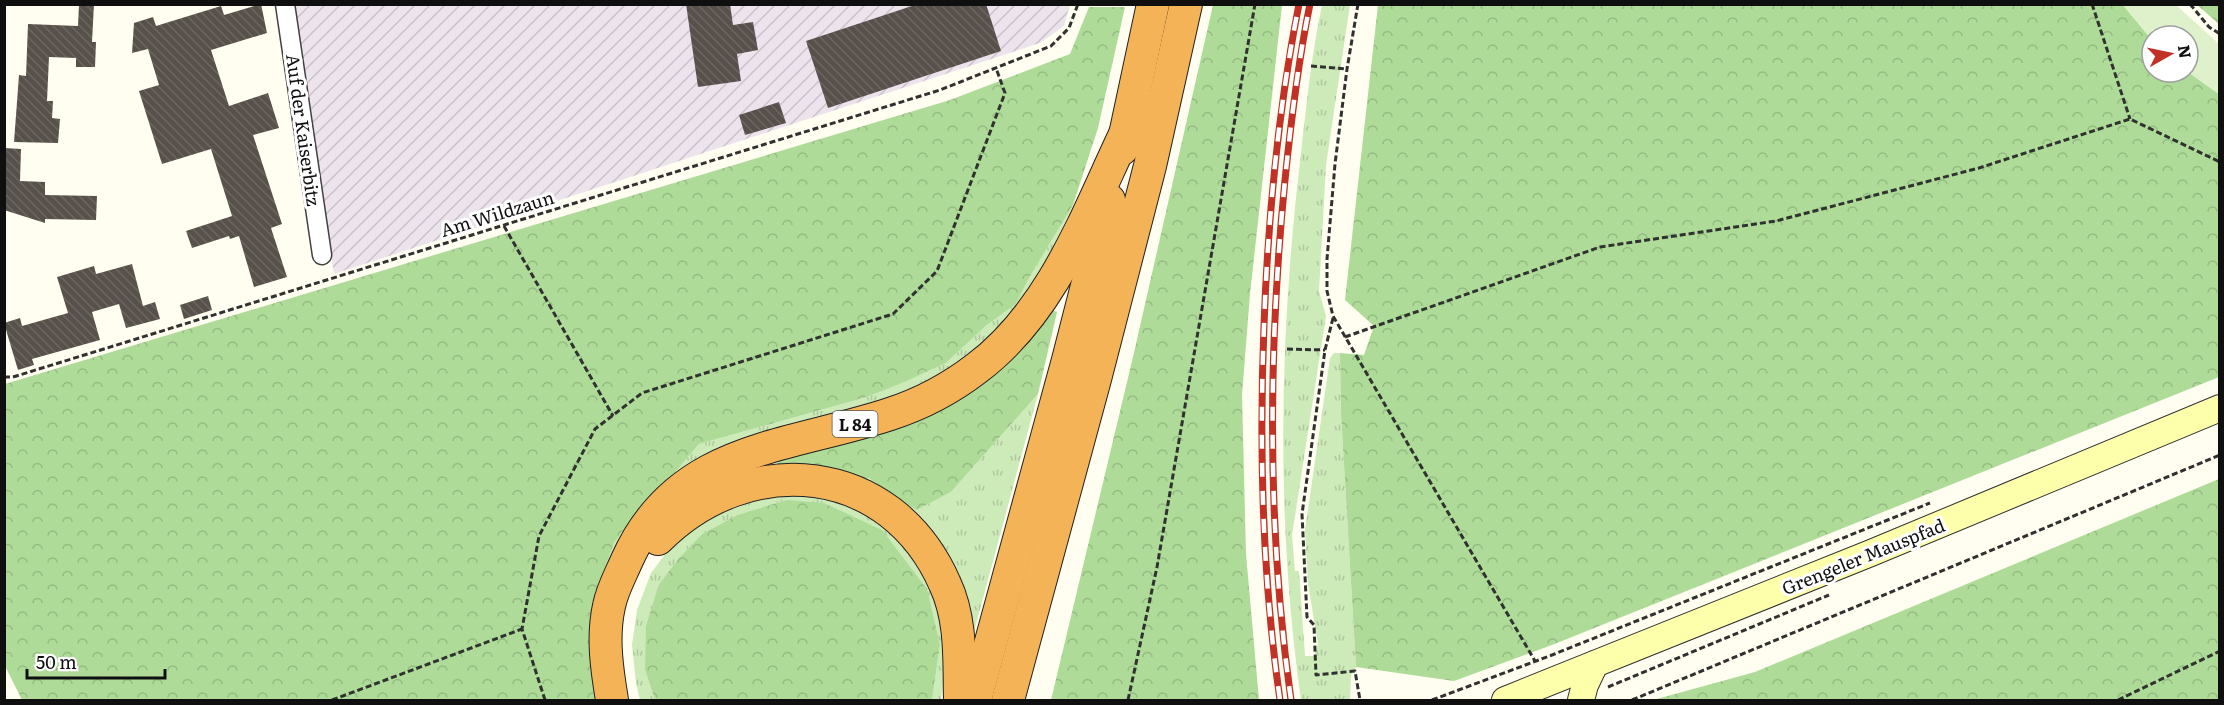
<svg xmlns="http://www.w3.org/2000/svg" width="2224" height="705" font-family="Literata,serif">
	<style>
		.industrial { fill: url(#industrial-furrows) }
		.grass { fill: url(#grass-tufts) }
		.forest { fill: url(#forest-crowns) }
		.pitch { fill: #dff1cb }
		.building { fill: url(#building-back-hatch) }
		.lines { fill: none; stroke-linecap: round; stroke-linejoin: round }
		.street-casing { stroke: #424242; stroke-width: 21 }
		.secondary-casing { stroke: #313131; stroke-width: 28 }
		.highway-casing { stroke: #202020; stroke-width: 34 }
		.path { stroke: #313131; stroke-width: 3; stroke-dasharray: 6 3; stroke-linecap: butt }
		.street { stroke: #fff; stroke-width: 18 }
		.secondary { stroke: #feffab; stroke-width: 26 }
		.highway { stroke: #f5b358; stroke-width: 32 }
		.rail-casing { stroke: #c13125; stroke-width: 7 }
		.rail { stroke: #fff; stroke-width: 4.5; stroke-dasharray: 14; stroke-linecap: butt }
		.labels { text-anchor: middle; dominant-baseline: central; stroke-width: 6; stroke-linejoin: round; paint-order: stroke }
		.shield { fill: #fff; stroke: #575757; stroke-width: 1.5 }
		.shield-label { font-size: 16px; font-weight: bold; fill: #0f0f0f }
		.street-label { font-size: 18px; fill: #0f0f0f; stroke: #fff }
	</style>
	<defs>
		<pattern id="industrial-furrows" width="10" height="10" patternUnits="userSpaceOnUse" patternTransform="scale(1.5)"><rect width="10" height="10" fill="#ede3ed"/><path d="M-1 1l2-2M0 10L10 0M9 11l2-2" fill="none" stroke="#cac2ca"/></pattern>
		<pattern id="grass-tufts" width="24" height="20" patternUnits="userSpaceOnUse" patternTransform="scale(1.5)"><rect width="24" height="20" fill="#cdeab9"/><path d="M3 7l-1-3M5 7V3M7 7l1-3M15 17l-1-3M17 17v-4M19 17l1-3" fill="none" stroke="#afc89e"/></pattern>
		<pattern id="forest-crowns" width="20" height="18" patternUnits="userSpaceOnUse" patternTransform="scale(1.5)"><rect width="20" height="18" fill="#aedb98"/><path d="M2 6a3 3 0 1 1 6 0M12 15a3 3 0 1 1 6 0" fill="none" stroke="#94bb82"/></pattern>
		<pattern id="building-back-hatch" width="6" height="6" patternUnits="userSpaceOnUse" patternTransform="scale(1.5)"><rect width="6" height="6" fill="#58514b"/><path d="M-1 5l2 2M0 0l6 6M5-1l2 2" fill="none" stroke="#6b6561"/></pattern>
	</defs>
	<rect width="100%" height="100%" fill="#fffef0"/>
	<polygon class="industrial" points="293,5 1070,5 1064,26 1040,43 334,274"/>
	<g class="grass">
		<path d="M 1322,5 L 1350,5 L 1326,165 L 1319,291 L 1326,316 L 1292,535 L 1295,571 L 1299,571 L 1305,656 L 1314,656 L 1318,644 L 1308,584 L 1305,530 L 1330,358 L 1334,353 L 1340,353 L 1341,414 L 1356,667 L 1351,675 L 1350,700 L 1301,700 C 1276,522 1279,340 1300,162 C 1306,109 1311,57 1322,5 Z"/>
		<polygon points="1073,205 1049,257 1019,306 978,349 950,369 921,387 872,404 750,437 709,455 596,611 603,574 614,543 637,512 660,490 699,444 867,397 946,363 987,325 1016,304 1029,278"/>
		<polygon points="1038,394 968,654 960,607 852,484 869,478 903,503 917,510 951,492"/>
		<polygon points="816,494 845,503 874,518 901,540 936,599 942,621 945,669 941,700 932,700 940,645 786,500 737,515 702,534 678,559 659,584 645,670 655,700 640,700 636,683 632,645 637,610 651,573 678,537 700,519 762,496"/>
	</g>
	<g class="forest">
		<polygon points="1213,5 1282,5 1250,294 1242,395 1246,554 1259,700 1051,700 1133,357"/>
		<polygon points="1378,5 2123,5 2152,40 2152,72 2188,72 2219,94 2219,377 1552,645 1454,681 1356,667 1341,414 1340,353 1364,355 1374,326 1345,300"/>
		<polygon points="2197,5 2219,5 2219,24"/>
		<polygon points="1089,7 1125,7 1098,128 1073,205 1029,278 1016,304 987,325 946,363 904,382 867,397 699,444 660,490 637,512 614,543 603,574 590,643 601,700 22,700 5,666 5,384 950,100 1070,54"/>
		<polygon points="1050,309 1057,312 1038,394 951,492 917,510 903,503 869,478 852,484 790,472 778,465 776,456 871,429"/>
		<polygon points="2219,479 2219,700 1653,700 1755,672"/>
		<polygon points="786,500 824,503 882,530 927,589 940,645 932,700 655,700 645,670 646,626 659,584 678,559 702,534 737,515"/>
	</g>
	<polygon class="pitch" points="2123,5 2176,5 2219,44 2219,94 2188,72 2188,36 2152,36 2152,40"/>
	<g class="building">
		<polygon points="79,4 94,4 92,42 96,42 95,67 76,67 76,58 49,57 47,101 53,101 52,118 60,119 58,143 14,142 19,75 26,76 28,24 78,26"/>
		<polygon points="261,4 267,33 211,50 229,106 268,93 279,128 253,135 282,224 271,228 287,277 254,287 239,236 230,239 229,236 192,248 186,231 232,216 211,149 162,164 139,91 159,85 148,49 132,53 134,23 153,17 156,26 221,6 224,15"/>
		<polygon points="686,4 730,4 733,25 753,22 758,50 737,54 741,81 698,87"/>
		<polygon points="918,4 986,4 1001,51 828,108 806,41"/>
		<polygon points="779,102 786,123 745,135 739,115"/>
		<polygon points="4,148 21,149 20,181 45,182 45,195 97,196 96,220 45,219 45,223 4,210"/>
		<polygon points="132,264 143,306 155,302 160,319 126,328 119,304 92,312 100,340 32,359 34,365 18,370 4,323 20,318 22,326 68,313 57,277 94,266 96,274"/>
		<polygon points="208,296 212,310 184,319 180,305"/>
	</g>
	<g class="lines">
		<defs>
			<polyline id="street" points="285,4 322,255"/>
			<g id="secondary">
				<polyline points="1505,700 1871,553 2220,408"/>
				<polyline points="1581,700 1585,685 1595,664"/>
			</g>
			<g id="highway">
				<polyline points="1122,149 1153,4"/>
				<path d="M 658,539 C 749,448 891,461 945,584 C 962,620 959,662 960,700"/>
				<path d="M 612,700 C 607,670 602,637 609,606 C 612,590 621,574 627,560 C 678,446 788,448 890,414 C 921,404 951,388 977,368 C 1054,310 1088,211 1128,128"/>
				<polyline points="975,700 1068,360 1109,200"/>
				<polyline points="1008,700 1095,379 1150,166 1186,4"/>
			</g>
		</defs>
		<use href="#street" class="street-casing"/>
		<use href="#secondary" class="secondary-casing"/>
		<use href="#highway" class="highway-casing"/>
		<g class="path">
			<polyline points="1358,4 1347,69 1335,164 1327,259 1327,291 1333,316 1535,661"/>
			<polyline points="2092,4 2130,119"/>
			<polyline points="2190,4 2209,27 2220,34"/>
			<polyline points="1311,66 1347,69"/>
			<polyline points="504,226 613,416"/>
			<polyline points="1333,318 1325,350 1302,514 1307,617 1314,625 1316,675 1355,671 1360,700"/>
			<polyline points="1345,337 1600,247 1776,221 1979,168 2130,119 2220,162"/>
			<polyline points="1287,349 1325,350"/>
			<polyline points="4,377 13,377 107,348 940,90 1051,46 1069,28 1078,4"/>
			<polyline points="1608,687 1829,595"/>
			<polyline points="332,700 522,629"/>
			<polyline points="545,700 522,629 539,536 595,429 642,393 893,314 937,271 1005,93 996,68"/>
			<polyline points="1128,700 1157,567 1255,4"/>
			<polyline points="1432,700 1552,655 1930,503"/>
			<polyline points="1632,700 2220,455"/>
			<polyline points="2118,700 2220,651"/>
		</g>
		<use href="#street" class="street"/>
		<use href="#secondary" class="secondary"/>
		<use href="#highway" class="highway"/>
		<defs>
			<g id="rail">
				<path d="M 1280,700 C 1262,576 1259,450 1264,325 C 1268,217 1278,110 1299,4"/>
				<path d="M 1291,700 C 1267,529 1268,352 1285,180 C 1291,121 1298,62 1310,4"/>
			</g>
		</defs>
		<use href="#rail" class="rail-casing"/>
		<use href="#rail" class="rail"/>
	</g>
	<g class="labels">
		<rect class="shield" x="832.5" y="411" width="45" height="26" rx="4.5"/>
		<g class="shield-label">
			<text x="855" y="424">L 84</text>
		</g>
		<g class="street-label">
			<text transform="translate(304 130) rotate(82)">Auf der Kaiserbitz</text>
			<text transform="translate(497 213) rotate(-17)">Am Wildzaun</text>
			<text transform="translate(1863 556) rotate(-22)">Grengeler Mauspfad</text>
		</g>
	</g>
	<rect width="2224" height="705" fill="none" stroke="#0f0f0f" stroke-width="12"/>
	<g transform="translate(2170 54) rotate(81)"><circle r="28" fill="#ffffff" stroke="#9f9f9f" stroke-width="1.5"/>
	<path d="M0-4.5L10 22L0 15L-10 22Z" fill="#c13125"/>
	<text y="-9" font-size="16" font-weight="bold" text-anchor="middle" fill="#0f0f0f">N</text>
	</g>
	<path d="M27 669v9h138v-9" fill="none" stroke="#0f0f0f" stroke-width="3"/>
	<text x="36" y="669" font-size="18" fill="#0f0f0f" stroke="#ffffff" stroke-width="4.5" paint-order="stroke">50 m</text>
</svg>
